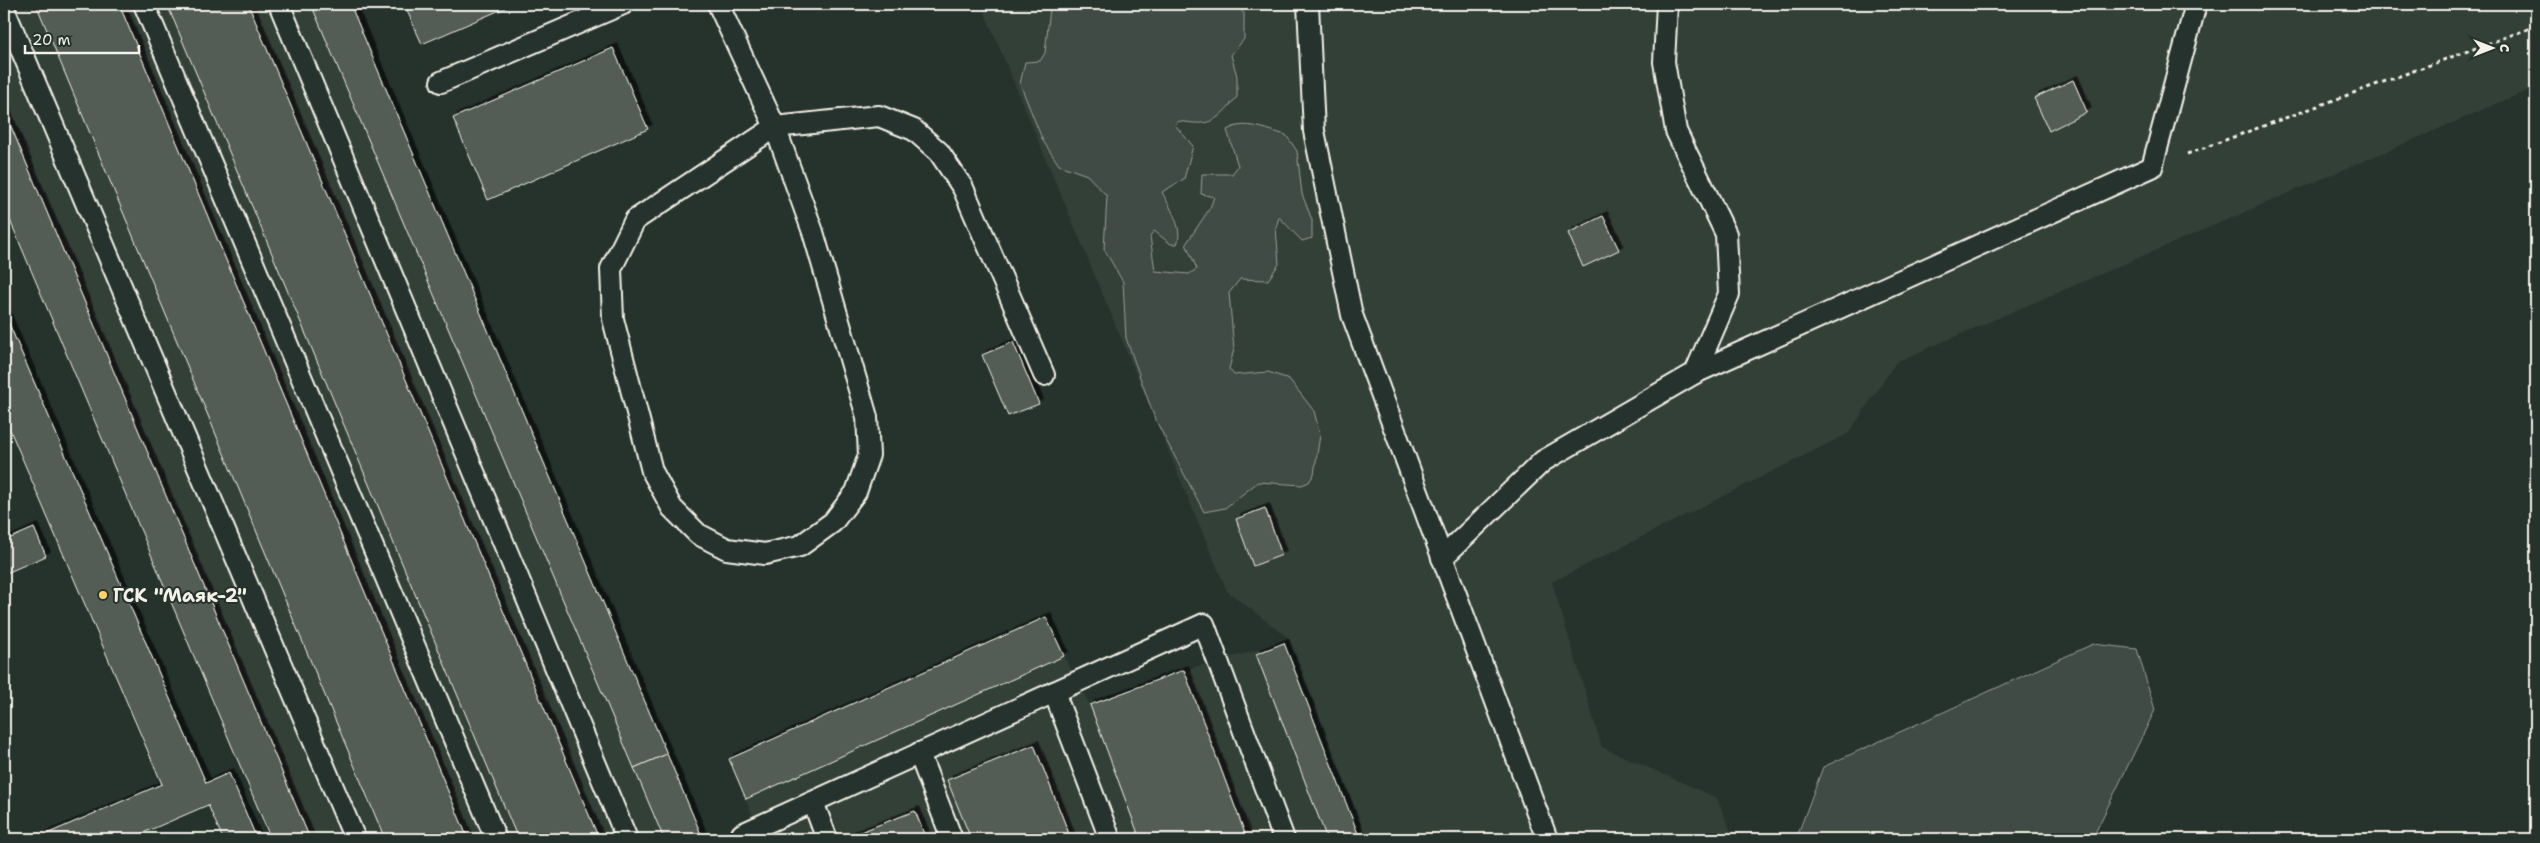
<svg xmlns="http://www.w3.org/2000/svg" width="2540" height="843" font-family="'Shantell Sans',sans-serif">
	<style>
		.built { fill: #333f39 }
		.green { fill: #414b45; stroke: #9a9e96 }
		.building { fill: #525c55; stroke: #f4f1e8; filter: url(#shadow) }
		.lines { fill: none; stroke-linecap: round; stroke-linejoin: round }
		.service-casing { stroke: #f4f1e8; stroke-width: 24 }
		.path { stroke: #f4f1e8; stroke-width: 3; stroke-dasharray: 4 4; stroke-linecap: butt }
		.service { stroke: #26332d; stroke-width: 20 }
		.poi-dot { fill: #ffd166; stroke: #26332d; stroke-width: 2 }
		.labels { text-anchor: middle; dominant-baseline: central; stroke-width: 4; stroke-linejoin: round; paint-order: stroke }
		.poi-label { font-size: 19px; font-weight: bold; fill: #f4f1e8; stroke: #26332d; text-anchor: start }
	</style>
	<defs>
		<filter id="shadow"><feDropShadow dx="4.5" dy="-4.5" stdDeviation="0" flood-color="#0009"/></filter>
	</defs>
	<rect width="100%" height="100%" fill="#26332d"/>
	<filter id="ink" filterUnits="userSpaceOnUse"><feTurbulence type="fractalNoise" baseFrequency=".02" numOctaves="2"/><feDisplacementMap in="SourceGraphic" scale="10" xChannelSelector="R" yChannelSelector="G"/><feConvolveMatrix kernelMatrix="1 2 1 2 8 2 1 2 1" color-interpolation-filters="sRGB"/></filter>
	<g filter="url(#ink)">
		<g class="built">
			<polygon points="4,4 350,4 703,839 271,839 4,206"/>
			<polygon points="981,4 2536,4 2536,87 1896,362 1849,433 1552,582 1602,747 1717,798 1734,839 1366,839 1287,637 1227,591"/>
			<polygon points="1046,617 1064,656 1090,705 1184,670 1284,643 1360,839 762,839 729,759"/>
		</g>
		<g class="green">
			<path d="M 1053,4 L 1233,4 L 1244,13 L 1244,39 L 1231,55 L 1237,76 L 1237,97 C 1216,121 1212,127 1179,121 L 1175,125 L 1193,146 L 1184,179 L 1162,192 C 1169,206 1184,228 1177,244 L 1171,244 L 1154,231 L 1150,236 L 1155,271 L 1189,274 L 1197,269 L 1186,244 L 1210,208 L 1214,197 L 1201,194 L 1202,174 L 1232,174 L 1238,166 L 1227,130 C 1245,119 1267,130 1286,135 L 1297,151 L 1302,194 L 1312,220 L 1312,238 L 1302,241 L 1279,217 L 1276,228 L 1279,264 L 1268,280 L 1240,279 L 1229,293 L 1234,349 L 1229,369 L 1234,375 L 1268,372 L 1289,379 L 1314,411 L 1320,435 L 1314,474 L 1309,482 L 1302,485 L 1258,482 L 1225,508 L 1204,512 L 1155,419 L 1126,338 L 1123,282 L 1104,249 L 1107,196 L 1087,175 L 1059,165 L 1043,141 L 1020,84 L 1025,62 L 1040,61 L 1045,53 L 1050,8 Z"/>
			<polygon points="2093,644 2137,649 2155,710 2096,831 2097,839 1796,839 1823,767"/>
		</g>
		<g class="building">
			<polygon points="36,4 119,4 468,839 385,839"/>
			<polygon points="167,4 248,4 599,839 518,839"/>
			<polygon points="311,4 350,4 667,754 634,768"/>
			<polygon points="404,4 514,4 422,44"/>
			<polygon points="613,48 648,129 488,200 453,118"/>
			<polygon points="2073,80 2087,112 2049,131 2034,98"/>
			<polygon points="4,110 310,839 271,839 4,206"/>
			<polygon points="1603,216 1619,250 1583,267 1568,233"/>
			<polygon points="4,312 206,783 229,773 256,837 223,839 208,805 129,839 35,839 162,784 4,416"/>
			<polygon points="1013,342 1039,404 1008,416 982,355"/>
			<polygon points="1265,508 1282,555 1253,566 1236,519"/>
			<polygon points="34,528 46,556 4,574 4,541"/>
			<polygon points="1046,617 1064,656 746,799 729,759"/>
			<polygon points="1284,643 1360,839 1327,839 1256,654"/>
			<polygon points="1184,670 1247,839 1140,839 1090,705"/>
			<polygon points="1034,745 1071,839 971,839 947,780"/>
			<polygon points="667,754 703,839 664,839 634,768"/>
			<polygon points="915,811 926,839 852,839 850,836"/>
		</g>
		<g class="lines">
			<defs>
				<g id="service">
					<polyline points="144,4 496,839"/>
					<polyline points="279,4 627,839"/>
					<polyline points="718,4 775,127 813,232 867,417 869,455 856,492 833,522 800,546 765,554 727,549 698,534 672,508 652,471 613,319 611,269 635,220 775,127 879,116 914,130 939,152 963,188 1044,375"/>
					<polyline points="1308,4 1314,131 1352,315 1547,839"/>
					<polyline points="1667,4 1664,62 1676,131 1726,234 1729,294 1695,373"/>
					<polyline points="4,9 355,839"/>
					<polyline points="441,82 623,4"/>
					<polyline points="1442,558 1543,461 1695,373 2152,167 2196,4"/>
					<polyline points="1054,692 1110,839"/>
					<polyline points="919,753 952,839"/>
					<polyline points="813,802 827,839"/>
					<polyline points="742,834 1204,624 1284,839"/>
				</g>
			</defs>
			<use href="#service" class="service-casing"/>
			<polyline class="path" points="2187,154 2536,26"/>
			<use href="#service" class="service"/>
		</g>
	</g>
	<circle class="poi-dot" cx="103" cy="595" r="5"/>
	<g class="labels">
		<g class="poi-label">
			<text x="113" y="595">ГСК "Маяк-2"</text>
		</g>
	</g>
	<rect width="2540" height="843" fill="none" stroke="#26332d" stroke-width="20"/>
	<rect x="10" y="10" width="2520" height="823" fill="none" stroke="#f4f1e8" stroke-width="2" filter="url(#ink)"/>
	<g transform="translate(2492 48) rotate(90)" stroke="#26332d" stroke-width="4" paint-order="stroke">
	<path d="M0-4L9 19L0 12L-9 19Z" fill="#f4f1e8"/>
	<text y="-8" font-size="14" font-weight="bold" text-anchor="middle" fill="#f4f1e8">С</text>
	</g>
	<path d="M25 45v8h114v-8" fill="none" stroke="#f4f1e8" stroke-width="2.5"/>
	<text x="32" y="45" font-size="15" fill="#f4f1e8" stroke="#26332d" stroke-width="4" paint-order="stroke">20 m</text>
</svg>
